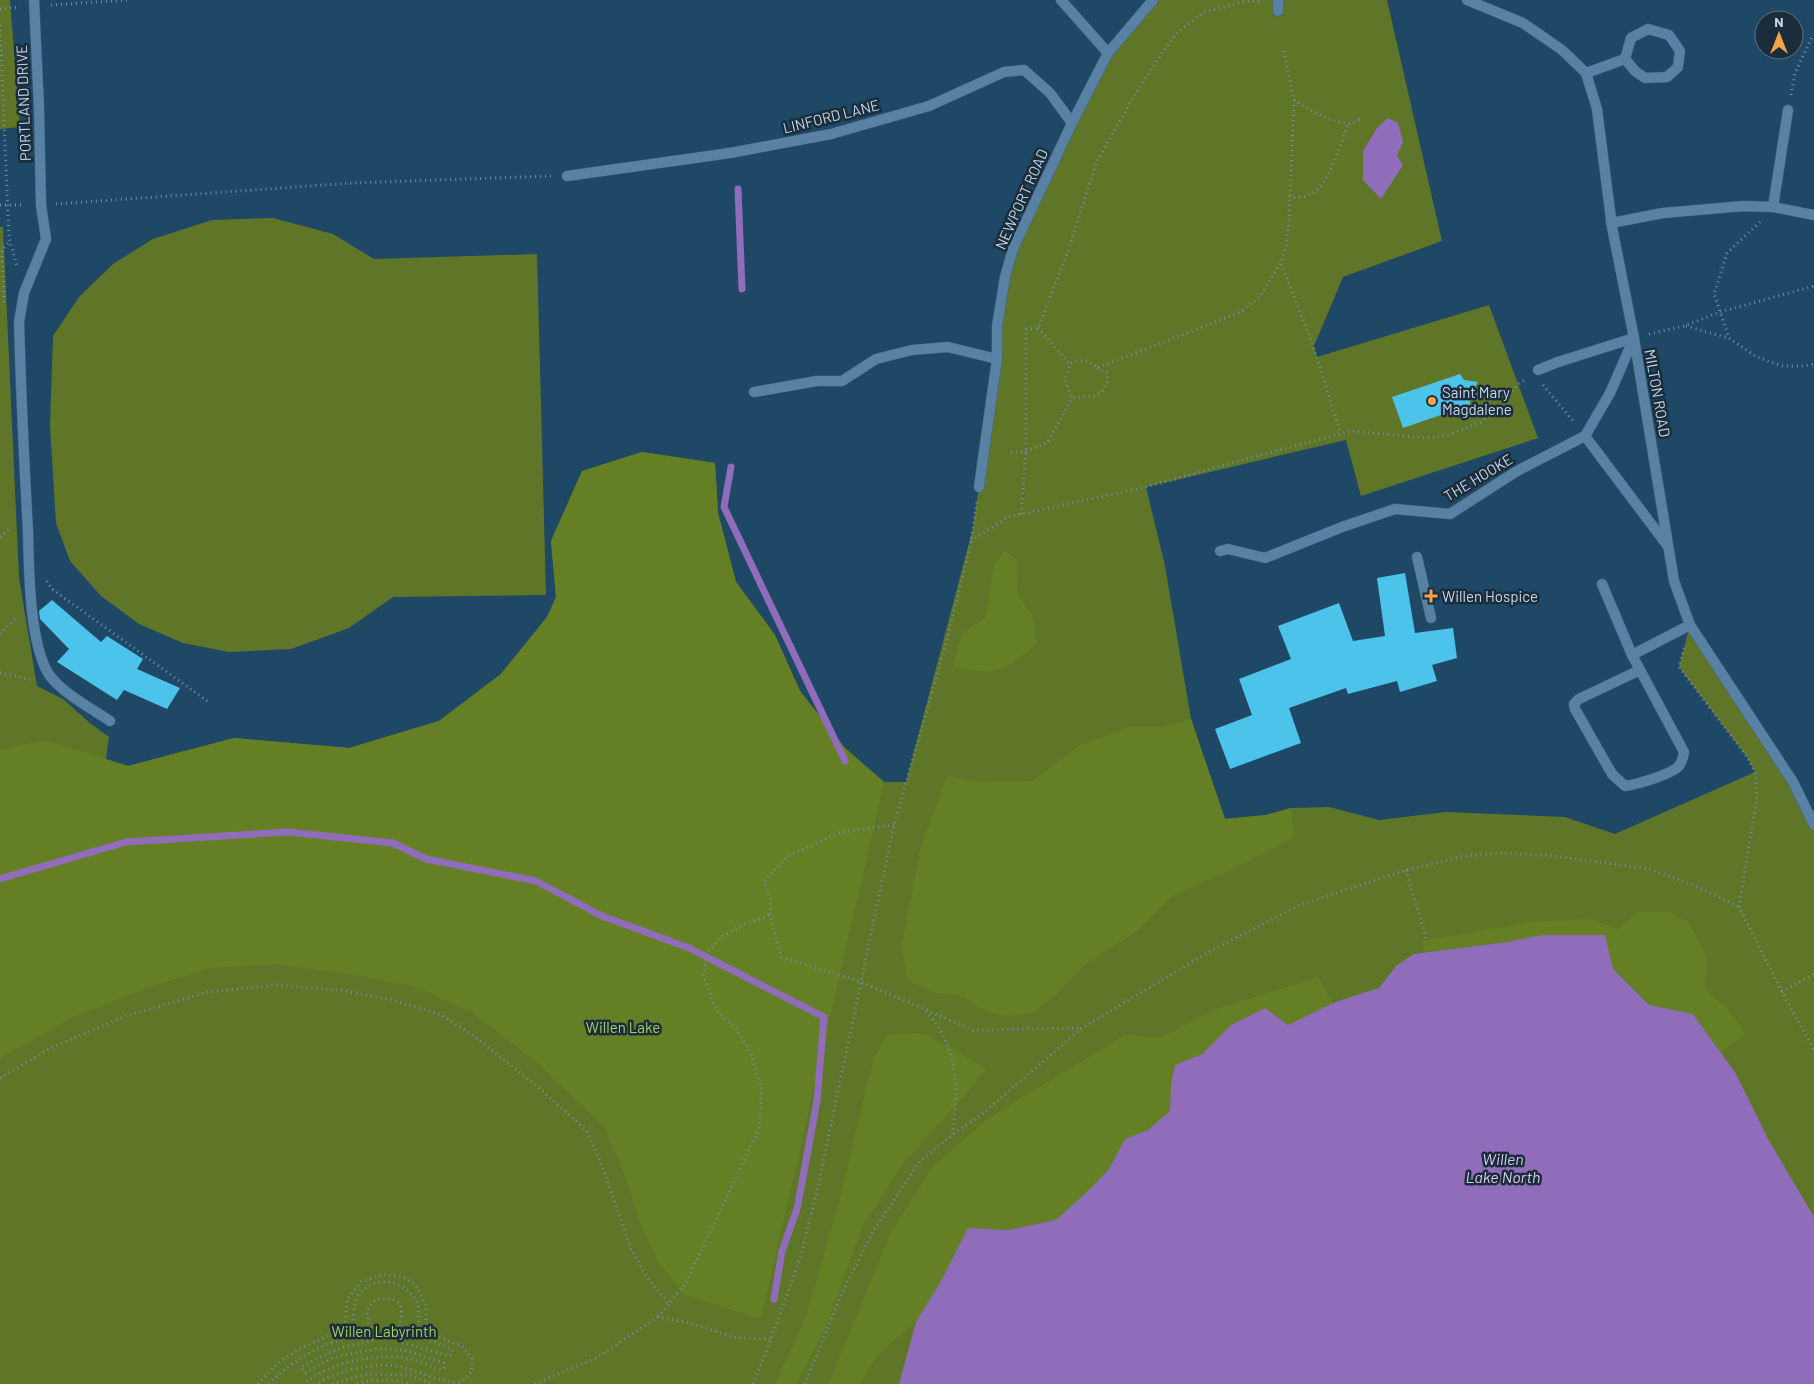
<svg xmlns="http://www.w3.org/2000/svg" width="1814" height="1384" font-family="Barlow,sans-serif">
	<style>
		.green { fill: #5f7628 }
		.forest { fill: #657f25 }
		.water { fill: #906dba }
		.lines { fill: none; stroke-linecap: round; stroke-linejoin: round }
		.stream { stroke: #906dba; stroke-width: 7 }
		.building { fill: #4bc3eb }
		.lane-casing { stroke: #3f647e; stroke-width: 11 }
		.street-casing { stroke: #3f647e; stroke-width: 11 }
		.path { stroke: #7290a9; stroke-width: 3; stroke-dasharray: 1 4; stroke-linecap: butt }
		.lane { stroke: #5881a3; stroke-width: 10 }
		.street { stroke: #5881a3; stroke-width: 10 }
		.poi-dot { fill: #f6a248; stroke: #1b2c3a; stroke-width: 2 }
		.labels { text-anchor: middle; dominant-baseline: central; stroke-width: 5; stroke-linejoin: round; paint-order: stroke }
		.street-label { font-size: 15px; fill: #c3d8eb; stroke: #1b2c3a }
		.poi-label { font-size: 15px; fill: #c3d8eb; stroke: #1b2c3a; text-anchor: start }
		.park-label { font-size: 15px; fill: #abcf5a; stroke: #1b2c3a }
		.water-label { font-size: 16px; font-style: italic; fill: #dac9f2; stroke: #1b2c3a }
	</style>
	<rect width="100%" height="100%" fill="#1f4766"/>
	<g class="green">
		<polygon points="0,0 10,0 20,127 0,129"/>
		<polygon points="1153,0 1387,0 1442,241 1343,277 1314,346 1317,357 1489,305 1538,438 1361,496 1346,440 1146,487 1165,566 1191,719 1225,819 1266,815 1291,808 1329,807 1379,820 1446,812 1565,817 1615,834 1755,772 1747,757 1679,667 1690,625 1814,825 1814,1384 0,1384 0,227 3,227 19,578 37,686 63,699 91,724 109,737 106,759 128,766 234,738 349,748 439,721 501,674 547,617 556,597 551,541 582,471 642,452 715,463 718,513 736,582 775,635 800,691 845,748 884,782 906,782 973,528 997,359 1005,277 1108,53"/>
		<polygon points="273,218 333,234 374,259 537,254 546,595 393,597 349,628 291,649 229,652 183,643 139,624 101,596 70,561 56,523 50,426 53,336 79,297 113,264 153,239 212,220"/>
	</g>
	<g class="forest">
		<polygon points="642,452 715,463 718,513 736,582 775,635 800,691 845,748 884,782 761,1319 685,1295 659,1263 640,1223 622,1167 602,1124 537,1063 472,1012 416,987 350,974 274,964 210,968 150,987 74,1017 0,1058 0,750 45,740 128,766 234,738 349,748 439,721 501,674 547,617 556,597 551,541 582,471"/>
		<polygon points="1005,551 1018,560 1017,593 1033,617 1037,645 1011,664 991,672 952,668 962,634 986,617 994,566"/>
		<polygon points="1191,719 1225,819 1266,815 1291,808 1294,837 1247,862 1171,897 1136,932 1081,967 1057,994 1033,1013 1003,1016 978,1008 964,996 937,993 907,980 902,945 920,850 947,776 978,782 1033,781 1077,747 1129,727 1162,727"/>
		<polygon points="1640,912 1667,912 1689,923 1707,958 1705,989 1729,1010 1745,1034 1721,1053 1693,1014 1649,1005 1613,969 1543,935 1507,942 1424,952 1423,941 1530,922 1590,919 1618,929"/>
		<polygon points="1318,977 1333,1003 1287,1025 1231,1025 1202,1054 1175,1065 1171,1083 1170,1111 1148,1130 1125,1139 1109,1169 1090,1189 1056,1220 1009,1230 968,1228 941,1281 916,1322 877,1355 860,1384 829,1384 890,1234 931,1169 987,1119 1125,1035 1161,1037 1214,1010"/>
		<polygon points="923,1033 960,1053 986,1069 957,1104 904,1162 863,1225 824,1331 796,1384 775,1384 806,1317 837,1209 874,1058 887,1035"/>
	</g>
	<g class="water">
		<polygon points="1388,118 1398,123 1403,141 1397,156 1403,165 1381,199 1363,180 1363,151 1377,128"/>
		<polygon points="1543,935 1605,935 1613,969 1649,1005 1693,1014 1736,1074 1768,1139 1814,1217 1814,1384 899,1384 916,1322 941,1281 968,1228 1009,1230 1056,1220 1090,1189 1109,1169 1125,1139 1148,1130 1170,1111 1171,1083 1175,1065 1202,1054 1231,1025 1265,1008 1288,1025 1333,1003 1379,988 1396,966 1414,954 1507,942"/>
	</g>
	<g class="lines">
		<g class="stream">
			<polyline points="738,189 742,289"/>
			<polyline points="731,467 724,507 845,761"/>
			<polyline points="0,879 126,842 288,832 393,843 426,859 536,881 602,916 689,948 824,1017 817,1101 797,1209 782,1251 774,1299"/>
		</g>
	</g>
	<g class="building">
		<polygon points="1460,374 1464,380 1478,382 1470,396 1470,405 1403,428 1392,397"/>
		<polygon points="1405,573 1415,633 1453,628 1457,658 1432,665 1437,681 1400,692 1397,681 1348,694 1346,688 1289,708 1301,743 1230,769 1215,729 1252,715 1239,679 1291,659 1278,626 1339,603 1353,641 1385,636 1377,578"/>
		<polygon points="52,600 101,642 107,636 143,659 137,669 180,688 167,709 124,690 117,700 57,662 69,649 40,619 39,611"/>
	</g>
	<g class="lines">
		<defs>
			<g id="lane">
				<polyline points="1278,0 1278,11"/>
				<path d="M 41,205 L 46,239 L 24,293 L 19,322 C 21,392 24,461 28,531 C 29,569 29,640 48,673 C 60,692 91,708 110,721"/>
				<polyline points="1538,370 1558,362 1634,338"/>
				<polyline points="1220,551 1228,549 1265,558 1342,527 1395,509 1450,514 1517,471 1585,436 1610,393 1634,338"/>
				<polyline points="1417,557 1431,618"/>
				<polyline points="1602,584 1632,655 1690,625"/>
				<path d="M 1632,655 L 1684,752 C 1683,758 1682,763 1678,767 C 1669,775 1638,784 1625,786 L 1612,774 L 1575,709 L 1574,704 L 1579,699 L 1640,670"/>
			</g>
			<g id="street">
				<polyline points="34,0 39,108 41,205"/>
				<polyline points="1061,0 1108,53"/>
				<polyline points="1467,0 1523,23 1562,50 1586,73 1597,109 1612,227 1634,338 1674,581 1690,625 1793,782 1814,825"/>
				<polyline points="1586,73 1625,59 1631,38 1648,29 1669,35 1680,51 1678,67 1667,77 1645,78 1635,71 1625,59"/>
				<polyline points="567,176 730,153 831,134 929,106 1004,72 1024,70 1050,93 1072,123"/>
				<polyline points="1773,207 1788,110"/>
				<polyline points="1611,223 1663,213 1744,206 1773,207 1814,215"/>
				<polyline points="754,392 817,381 842,381 876,359 912,350 948,347 997,359"/>
				<polyline points="1585,436 1667,545"/>
				<polyline points="979,487 997,359 997,326 1005,277 1013,249 1072,123 1108,53 1153,0"/>
			</g>
		</defs>
		<use href="#lane" class="lane-casing"/>
		<use href="#street" class="street-casing"/>
		<g class="path">
			<polyline points="51,5 128,0"/>
			<polyline points="0,9 20,7"/>
			<polyline points="0,25 9,238 17,266"/>
			<polyline points="1284,51 1294,100 1289,221 1285,251 1281,263 1313,346 1341,434"/>
			<polyline points="1791,95 1795,73 1812,37 1814,36"/>
			<path d="M 1294,100 C 1308,109 1334,125 1351,123 C 1355,122 1359,119 1362,118"/>
			<path d="M 1289,197 C 1295,197 1304,198 1309,195 C 1329,188 1341,141 1349,123"/>
			<polyline points="56,204 352,183 551,176"/>
			<polyline points="0,205 25,205"/>
			<polyline points="1760,222 1727,253 1714,294 1729,338 1755,356 1770,362 1783,366 1803,366 1814,364"/>
			<polyline points="4,302 2,250 10,241"/>
			<polyline points="1686,326 1728,338"/>
			<polyline points="1038,328 1069,363"/>
			<polyline points="1649,334 1684,326 1720,312 1814,286"/>
			<path d="M 1097,368 L 1107,373 L 1108,380 L 1102,392 L 1094,396 L 1072,398 L 1065,380 L 1070,364 C 1080,359 1088,359 1097,368 L 1241,312 L 1261,295 L 1280,264"/>
			<polyline points="1543,385 1574,422"/>
			<polyline points="1011,453 1026,451 1047,443 1072,398"/>
			<polyline points="1021,514 1026,451 1026,329 1038,328 1067,254 1097,161 1133,98 1164,50 1178,32 1204,12 1247,1 1262,1"/>
			<polyline points="0,537 11,528"/>
			<polyline points="971,541 1008,517 1021,514 1146,487 1257,456 1351,431 1426,438 1449,435 1481,422 1496,411 1517,385 1526,379"/>
			<polyline points="47,581 52,589 210,703"/>
			<polyline points="0,634 15,619"/>
			<polyline points="1684,648 1679,667 1747,757 1755,772 1757,796 1739,907 1782,992 1814,1050"/>
			<polyline points="0,673 34,680"/>
			<polyline points="894,825 841,832 788,856 764,881 771,900 770,915 781,957 861,982 973,1030 1082,1028"/>
			<polyline points="1406,870 1426,938"/>
			<polyline points="1782,992 1814,974"/>
			<path d="M 926,1011 C 959,1049 959,1087 952,1134"/>
			<polyline points="0,1078 51,1048 126,1016 208,992 275,985 341,990 391,1000 440,1014 478,1039 539,1088 587,1131 602,1166 631,1248 644,1273 668,1303"/>
			<polyline points="658,1317 686,1283 759,1129 762,1091 750,1051 736,1029 716,1010 703,975 709,951 723,936 743,925 770,915"/>
			<path d="M 258,1384 L 276,1365 L 299,1349 L 342,1330 L 345,1325 L 347,1299 L 361,1282 L 383,1274 L 405,1278 L 417,1287 L 426,1305 L 426,1325 L 429,1332 L 463,1347 L 472,1358 L 472,1371 L 461,1382 C 440,1383 422,1372 402,1367 C 378,1361 337,1370 317,1384"/>
			<path d="M 269,1384 C 284,1368 305,1354 325,1345 C 331,1342 341,1341 346,1337 C 359,1325 348,1304 362,1291 C 378,1275 407,1282 417,1302 C 420,1309 418,1323 419,1332 L 425,1338 L 452,1349 L 452,1354 L 449,1356 L 400,1342 L 396,1335 C 406,1313 405,1293 375,1300 L 367,1310 L 369,1324 L 376,1334 L 372,1341 C 342,1346 328,1352 301,1367 L 305,1373 L 334,1357 L 376,1349 L 404,1350 L 444,1363 L 444,1368 L 441,1370 C 428,1365 413,1358 400,1357 C 368,1355 329,1363 304,1384"/>
			<polyline points="332,1384 368,1374 411,1375 432,1384"/>
			<path d="M 357,1384 C 375,1379 392,1379 410,1384"/>
			<polyline points="535,1384 596,1358 658,1317 690,1323 736,1338 771,1339"/>
			<polyline points="753,1384 771,1339 801,1256 817,1191 894,825 945,647 971,542 977,502"/>
			<polyline points="805,1384 841,1295 872,1233 920,1161 952,1135 982,1114 1082,1028 1214,949 1300,905 1406,870 1464,856 1498,853 1544,855 1601,862 1649,869 1696,886 1739,907"/>
		</g>
		<use href="#lane" class="lane"/>
		<use href="#street" class="street"/>
	</g>
	<g class="poi-dot">
		<circle cx="1432" cy="401" r="5"/>
		<path d="M1428.5 588.5h5v5h5v5h-5v5h-5v-5h-5v-5h5z"/>
	</g>
	<g class="labels">
		<g class="street-label">
			<text transform="translate(23 103) rotate(-92)">PORTLAND DRIVE</text>
			<text transform="translate(831 116) rotate(-14)">LINFORD LANE</text>
			<text transform="translate(1021 199) rotate(-66)">NEWPORT ROAD</text>
			<text transform="translate(1658 393) rotate(80)">MILTON ROAD</text>
			<text transform="translate(1478 477) rotate(-31)">THE HOOKE</text>
		</g>
		<g class="poi-label">
			<text x="1442" y="392">Saint Mary<tspan x="1442" dy="17">Magdalene</tspan></text>
			<text x="1442" y="596">Willen Hospice</text>
		</g>
		<g class="park-label">
			<text x="623" y="1027">Willen Lake</text>
			<text x="384" y="1331">Willen Labyrinth</text>
		</g>
		<g class="water-label">
			<text x="1503" y="1158">Willen<tspan x="1503" dy="18">Lake North</tspan></text>
		</g>
	</g>
	<g transform="translate(1779 35)"><circle r="24" fill="#1b2c3a" stroke="#5e7181"/>
	<path d="M0-4L9 19L0 12L-9 19Z" fill="#f6a248"/>
	<text y="-8" font-size="14" font-weight="bold" text-anchor="middle" fill="#c3d8eb">N</text>
	</g>
</svg>
